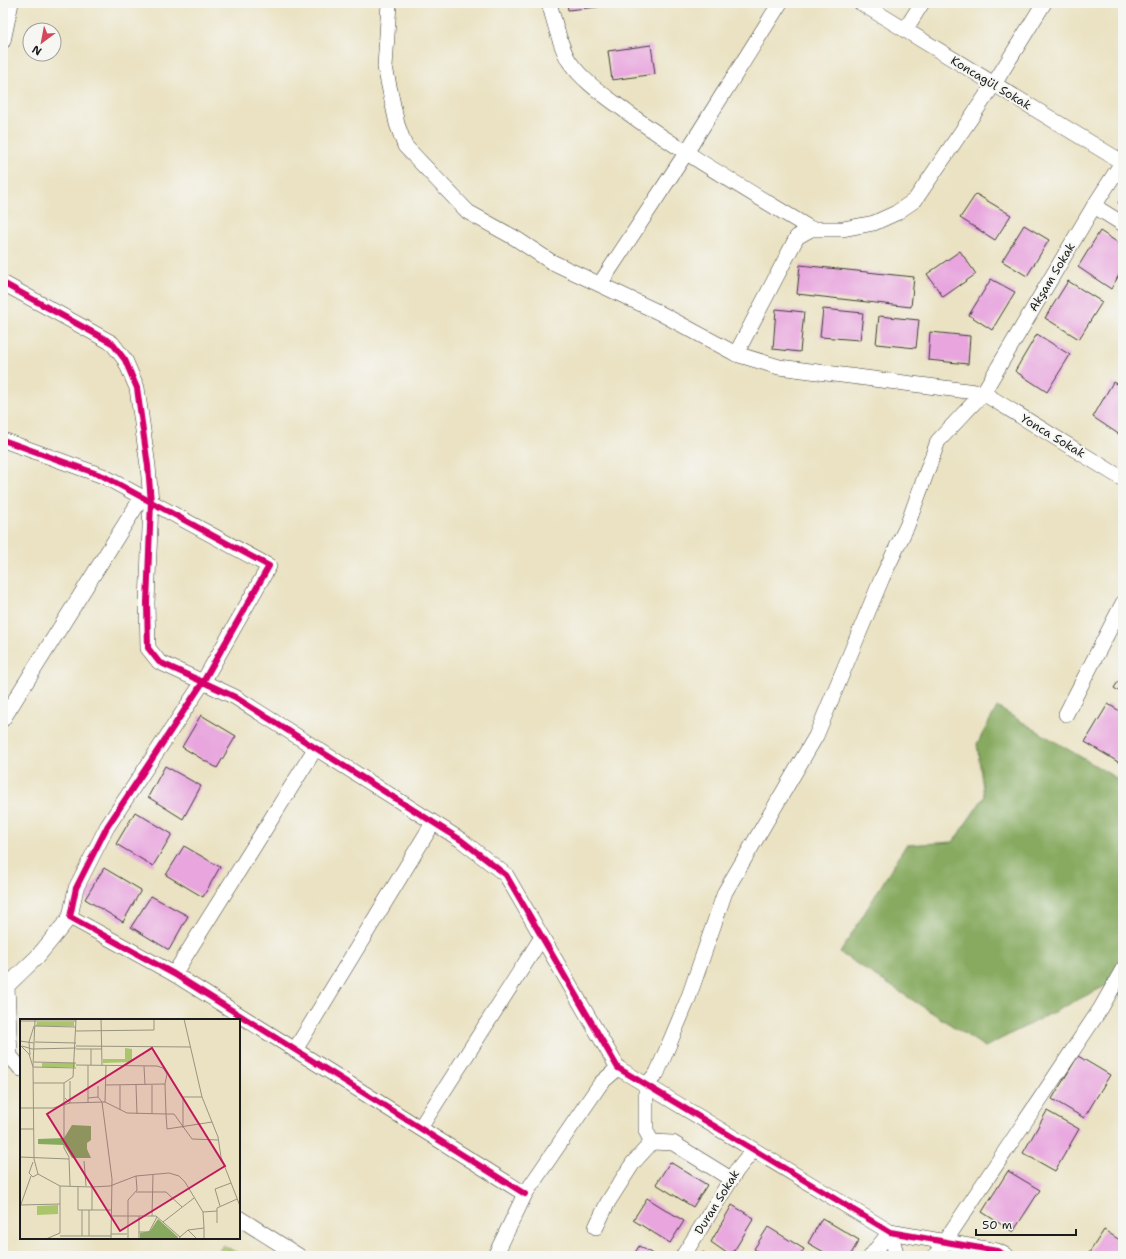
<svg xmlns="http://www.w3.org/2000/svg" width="1126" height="1259" font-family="'Shantell Sans',sans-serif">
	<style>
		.green { fill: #aac56c; stroke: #637044 }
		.forest { fill: #87aa60; stroke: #52633e }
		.building { fill: #e8a5de }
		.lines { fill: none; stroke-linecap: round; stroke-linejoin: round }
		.minor-casing { stroke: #3b3a35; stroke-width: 16 }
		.minor { stroke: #fff; stroke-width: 15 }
		.cycleway-casing { stroke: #f6f6f2; stroke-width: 8 }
		.cycleway { stroke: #d6006c; stroke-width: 6 }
		.labels { text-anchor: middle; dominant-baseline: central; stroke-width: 4; stroke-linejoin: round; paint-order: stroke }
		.street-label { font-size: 12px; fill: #1c1c1c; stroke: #f6f6f2 }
		.inset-road { fill: none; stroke: #989380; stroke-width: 1 }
		.view { fill: #c2185b; fill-opacity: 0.15; stroke: #c2185b; stroke-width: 2 }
		.inset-edge { fill: none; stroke: #1c1c1c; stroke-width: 2 }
	</style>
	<rect width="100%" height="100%" fill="#f6f6f2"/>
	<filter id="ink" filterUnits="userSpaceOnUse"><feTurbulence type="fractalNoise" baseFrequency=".025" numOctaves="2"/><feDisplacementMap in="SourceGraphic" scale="8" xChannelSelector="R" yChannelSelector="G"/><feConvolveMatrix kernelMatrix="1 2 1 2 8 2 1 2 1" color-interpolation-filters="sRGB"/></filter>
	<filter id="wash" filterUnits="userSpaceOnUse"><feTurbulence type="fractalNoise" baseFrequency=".012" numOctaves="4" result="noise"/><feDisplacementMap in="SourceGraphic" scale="16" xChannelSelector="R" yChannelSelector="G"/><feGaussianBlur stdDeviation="0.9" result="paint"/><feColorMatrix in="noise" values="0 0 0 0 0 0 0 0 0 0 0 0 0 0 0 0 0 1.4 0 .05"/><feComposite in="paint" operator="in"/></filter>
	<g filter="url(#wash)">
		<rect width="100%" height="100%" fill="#eae2c2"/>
		<polygon class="green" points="223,1245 242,1256 216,1256"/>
		<polygon class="forest" points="997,707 1123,782 1123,997 1105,986 985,1047 840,953 906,845 953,842 984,797 977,744"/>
		<g id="blocks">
			<g class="building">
				<polygon points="567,3 598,3 598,7 568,10"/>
				<polygon points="651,45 655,74 612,80 608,51"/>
				<polygon points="976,194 1011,215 995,240 960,218"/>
				<polygon points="1123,194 1123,207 1118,203"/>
				<polygon points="1024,225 1049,240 1027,276 1002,261"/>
				<polygon points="1100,231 1123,246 1123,268 1111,289 1078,267"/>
				<polygon points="960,251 976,274 943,297 927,274"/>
				<polygon points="800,265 914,277 911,307 797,294"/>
				<polygon points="991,279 1015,292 992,330 969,315"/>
				<polygon points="1068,281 1102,302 1079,339 1045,318"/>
				<polygon points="776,309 804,312 800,352 773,349"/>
				<polygon points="823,309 863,313 860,340 820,337"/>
				<polygon points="879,316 919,320 916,348 876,344"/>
				<polygon points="930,332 970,336 968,364 928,360"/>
				<polygon points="1037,334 1070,355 1047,392 1015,371"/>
				<polygon points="1113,382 1123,388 1123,437 1093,417"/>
				<polygon points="1123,674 1123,694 1114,688"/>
				<polygon points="1108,704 1123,713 1123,765 1085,742"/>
				<polygon points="201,715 236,736 217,768 182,747"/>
				<polygon points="165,766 201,786 183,819 148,797"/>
				<polygon points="135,812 172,834 153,866 116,844"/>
				<polygon points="184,846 220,867 203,897 166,875"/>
				<polygon points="104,868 141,890 123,922 85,899"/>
				<polygon points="151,896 188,916 169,950 131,927"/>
				<polygon points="1078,1056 1110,1075 1084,1118 1052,1099"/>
				<polygon points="1047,1111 1079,1129 1055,1171 1023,1153"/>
				<polygon points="670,1162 707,1185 693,1207 656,1184"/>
				<polygon points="1008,1171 1040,1190 1013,1232 982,1212"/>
				<polygon points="647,1198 684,1221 670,1243 633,1220"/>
				<polygon points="732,1205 754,1218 731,1256 711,1242"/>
				<polygon points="822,1218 859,1240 850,1256 831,1256 808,1243"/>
				<polygon points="768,1227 804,1249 800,1256 766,1256 754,1249"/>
				<polygon points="1104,1230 1123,1242 1123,1256 1087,1256"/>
				<polygon points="639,1246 656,1256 633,1256"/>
				<polygon points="703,1252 709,1256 700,1256"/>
			</g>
		</g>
	</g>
	<g filter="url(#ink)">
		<use href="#blocks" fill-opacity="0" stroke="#3b3a35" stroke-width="1"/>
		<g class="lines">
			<defs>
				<g id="minor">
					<polyline points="389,3 385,67 397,124 405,146 468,212 515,238 550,261 658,312 736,354 779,367 983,393 1123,479"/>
					<path d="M 549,3 C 554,19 560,47 569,61 C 584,83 607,97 628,113 C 686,155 749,191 811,229"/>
					<polyline points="861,3 1122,162"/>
					<polyline points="905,30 922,3"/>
					<polyline points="3,41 11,3"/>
					<polyline points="1094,206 1123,224"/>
					<polyline points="3,283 112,343 125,360 137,388 148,466 151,502 147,603 148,648 159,662 203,682 107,827 76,888 70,917 174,974 525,1194"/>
					<polyline points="600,284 686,153 780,3"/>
					<polyline points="736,354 797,237 811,229 843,229 874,223 896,213 915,200 994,84 1044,3"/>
					<polyline points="3,440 103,476 269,566 203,682 235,697 461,840 506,875 618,1068 890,1232 997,1251 1007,1256"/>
					<polyline points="1066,714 1123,603"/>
					<polyline points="3,719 142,497"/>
					<polyline points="174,974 315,749"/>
					<polyline points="295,1050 433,823"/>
					<polyline points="21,1069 10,1056 7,986 38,956 70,917"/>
					<polyline points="420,1128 542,937"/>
					<polyline points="652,1142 646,1131 646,1085 657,1073 688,999 725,892 816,736 882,578 907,526 938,441 983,393 1094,206 1123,161"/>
					<polyline points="239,1218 299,1256"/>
					<polyline points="596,1227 608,1202 633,1163 652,1142 673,1143 731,1179"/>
					<polyline points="495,1256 525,1194 601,1083 618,1068"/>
					<polyline points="683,1256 737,1170 753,1150"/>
					<polyline points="871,1256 890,1232 897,1256"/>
					<polyline points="935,1256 1101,1008 1123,969"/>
				</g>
			</defs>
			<use href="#minor" class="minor-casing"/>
			<use href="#minor" class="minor"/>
			<defs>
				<g id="cycleway">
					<polyline points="3,283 112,343 125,360 137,388 148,466 151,502 147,603 148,648 159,662 203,682 107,827 76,888 70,917 174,974 525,1194"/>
					<polyline points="3,440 103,476 269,566 203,682 235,697 461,840 506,875 618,1068 890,1232 997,1251 1007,1256"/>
				</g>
			</defs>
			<use href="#cycleway" class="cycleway-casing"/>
			<use href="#cycleway" class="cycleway"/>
		</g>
	</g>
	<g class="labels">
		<g class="street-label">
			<text transform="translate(991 83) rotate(31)">Koncagül Sokak</text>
			<text transform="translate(1052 277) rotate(-59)">Akşam Sokak</text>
			<text transform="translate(1053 436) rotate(31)">Yonca Sokak</text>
			<text transform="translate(717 1202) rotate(-58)">Duran Sokak</text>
		</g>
	</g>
	<g transform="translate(20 1019)">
		<rect width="220" height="220" fill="#eae2c2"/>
		<path d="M 17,3 L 54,3 L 54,7 L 16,7 ZM 105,29 L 112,30 L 112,43 L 83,44 L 83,40 L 105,40 ZM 22,44 L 55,44 L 55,48 L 22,48 ZM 38,186 L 38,195 L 17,196 L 17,187 Z" fill="#aac56c"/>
		<path d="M 52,106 L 71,107 L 71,121 L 67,124 L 67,130 L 71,139 L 52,139 L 44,126 L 18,125 L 18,120 L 44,119 ZM 138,200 L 158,218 L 157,220 L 120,220 L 120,214 L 130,212 Z" fill="#87aa60"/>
		<path class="inset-road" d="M 81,0 L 82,46M 164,0 L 182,78 L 198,118 L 201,138 L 220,187M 0,2 L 56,2M 15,7 L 56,8M 56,12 L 134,11 L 134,0M 0,22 L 14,24M 15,23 L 56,24M 0,26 L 9,35 L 13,48 L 14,140 L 18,155M 2,27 L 12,30 L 56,29M 56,27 L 171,28M 56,30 L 82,30M 10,36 L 9,23 L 14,7M 14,43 L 56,44M 56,46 L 137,47 L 143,49 L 147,55 L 145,65M 71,46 L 71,30M 13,47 L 15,0M 124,47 L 125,66M 13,48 L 56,49M 13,64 L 44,64 L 53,58 L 56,0M 44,64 L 44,129 L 49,138 L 50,167M 86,66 L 145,65 L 146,95 L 154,95 L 172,120 L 198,121M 116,66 L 117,95M 78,78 L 82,83 L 92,160 L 91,220M 45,79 L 50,84 L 50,62M 68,79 L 78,78 L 78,67M 68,83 L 68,46M 85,83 L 86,47M 0,89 L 33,89 L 50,84 L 85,83 L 107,94 L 146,95 L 147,110 L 192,103M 100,91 L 100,66M 132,95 L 132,66M 163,109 L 163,78 L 182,78M 0,110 L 14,110M 0,138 L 49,140M 64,142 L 66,167M 13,143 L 9,154 L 13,158 L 18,155M 18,155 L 40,167 L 72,168 L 90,167 L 116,157 L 149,154 L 159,157 L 165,163 L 183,193 L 197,192M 58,167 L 58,191 L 91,191M 72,168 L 72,191M 116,173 L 146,173 L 162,188M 0,186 L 40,185M 200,187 L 195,170 L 211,164M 0,188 L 11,157M 69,191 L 69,217M 183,193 L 184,209M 91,197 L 136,197 L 160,218 L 159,220M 132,197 L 133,155M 143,203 L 174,179M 197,204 L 197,189 L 217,180M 168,211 L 177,220M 119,213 L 129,213 L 137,198M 91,215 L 107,215M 40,217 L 91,217M 62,217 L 62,191M 160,218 L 168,211 L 184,209 L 184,220M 26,220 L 40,214 L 40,167M 108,220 L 108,181 L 117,171 L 116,157M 119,220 L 119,197"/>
		<path class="view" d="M 132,29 L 205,147 L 100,212 L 27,95 Z"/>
		<rect width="220" height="220" class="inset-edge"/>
	</g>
	<rect width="1126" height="1259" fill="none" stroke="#f6f6f2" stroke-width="16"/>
	<g transform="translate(42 42) rotate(212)"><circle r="19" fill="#f6f6f2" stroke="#9f9f9c"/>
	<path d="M0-3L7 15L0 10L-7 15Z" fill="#d1495b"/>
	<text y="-6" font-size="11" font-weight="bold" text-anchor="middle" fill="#1c1c1c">N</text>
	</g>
	<path d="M976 1229v6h100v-6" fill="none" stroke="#1c1c1c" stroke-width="2"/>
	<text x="982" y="1229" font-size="12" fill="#1c1c1c" stroke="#f6f6f2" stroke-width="3" paint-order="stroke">50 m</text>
</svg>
